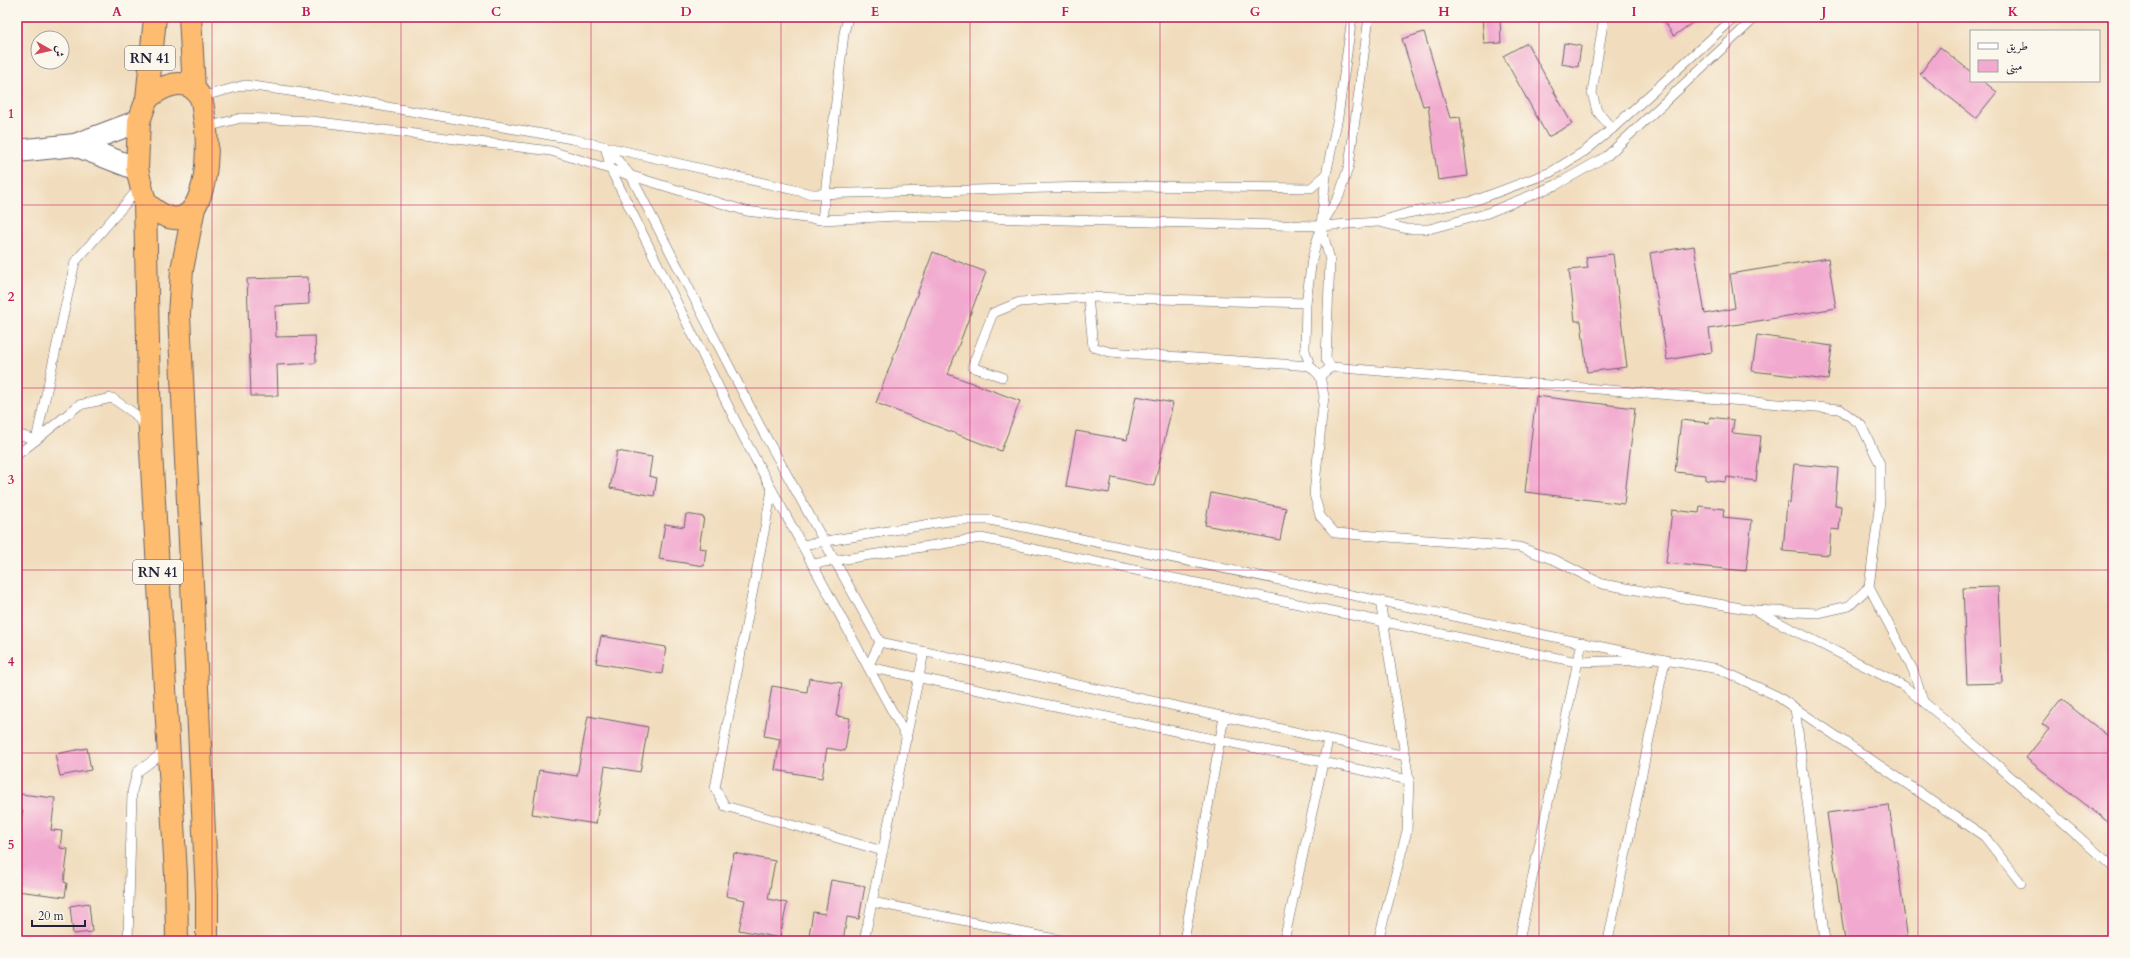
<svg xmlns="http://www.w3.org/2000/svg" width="2130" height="958" font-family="Cardo,Amiri,serif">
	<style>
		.building { fill: #f2a9cf }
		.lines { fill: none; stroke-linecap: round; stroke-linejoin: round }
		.service-casing { stroke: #6a6368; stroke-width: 10 }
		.tertiary-casing { stroke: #6a6368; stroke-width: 24 }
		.trunk-casing { stroke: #6a6368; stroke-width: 24 }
		.service { stroke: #fff; stroke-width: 9 }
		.tertiary { stroke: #fff; stroke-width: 22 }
		.trunk { stroke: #fdbc70; stroke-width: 22 }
		.grid { fill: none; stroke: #c2185b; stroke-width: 1; stroke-opacity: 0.55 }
		.labels { text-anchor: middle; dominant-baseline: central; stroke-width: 3; stroke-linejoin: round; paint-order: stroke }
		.shield { fill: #fbf7ec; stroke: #636270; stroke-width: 1 }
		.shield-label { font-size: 14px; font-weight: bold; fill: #22223b }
		.neatline { fill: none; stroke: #c2185b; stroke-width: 1.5 }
		.grid-label { font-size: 13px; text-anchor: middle; font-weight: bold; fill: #c2185b }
	</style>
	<rect width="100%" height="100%" fill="#fbf7ec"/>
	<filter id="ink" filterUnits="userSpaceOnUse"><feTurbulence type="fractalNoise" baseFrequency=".025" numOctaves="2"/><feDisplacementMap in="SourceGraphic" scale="8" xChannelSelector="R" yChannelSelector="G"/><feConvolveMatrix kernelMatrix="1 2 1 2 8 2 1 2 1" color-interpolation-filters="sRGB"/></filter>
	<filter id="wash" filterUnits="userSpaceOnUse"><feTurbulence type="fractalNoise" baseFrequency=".012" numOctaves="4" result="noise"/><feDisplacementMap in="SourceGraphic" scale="16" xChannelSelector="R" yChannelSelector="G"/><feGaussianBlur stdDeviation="0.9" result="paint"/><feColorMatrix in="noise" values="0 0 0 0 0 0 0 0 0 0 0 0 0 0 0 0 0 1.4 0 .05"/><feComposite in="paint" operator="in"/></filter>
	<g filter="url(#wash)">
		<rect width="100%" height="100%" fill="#f1ddbd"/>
		<g id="blocks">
			<g class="building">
				<polygon points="1482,17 1500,17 1501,43 1484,44"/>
				<polygon points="1661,17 1700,17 1674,36"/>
				<polygon points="1424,32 1450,118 1460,117 1468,176 1438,180 1428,105 1423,106 1402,39"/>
				<polygon points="1527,43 1572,124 1548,137 1503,56"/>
				<polygon points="1564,43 1581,46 1578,67 1561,64"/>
				<polygon points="1940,47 1971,72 1971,81 1983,81 1997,92 1976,118 1920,74"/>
				<polygon points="1694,246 1705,314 1735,308 1730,274 1828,258 1836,308 1709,329 1712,352 1667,360 1650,253"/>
				<polygon points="933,252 986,272 948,374 1020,401 1001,451 876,403"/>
				<polygon points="1613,254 1627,367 1587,372 1581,321 1575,321 1569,270 1588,268 1586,257"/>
				<polygon points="308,277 309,304 275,306 276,337 315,336 316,363 277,365 278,396 251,396 247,279"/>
				<polygon points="1757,335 1832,346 1828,380 1752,371"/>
				<polygon points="1136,396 1173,403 1154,486 1112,477 1109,493 1066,486 1076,431 1127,440"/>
				<polygon points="1536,396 1635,408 1624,504 1525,492"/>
				<polygon points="1710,417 1734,420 1732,433 1761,436 1756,481 1727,477 1726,482 1706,480 1706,475 1675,472 1681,420 1709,423"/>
				<polygon points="617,451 652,457 649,476 657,478 654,496 610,488"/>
				<polygon points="1794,464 1838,468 1835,505 1841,506 1839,530 1831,529 1829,555 1783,551 1787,502 1790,503"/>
				<polygon points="1211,493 1286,508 1280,540 1205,525"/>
				<polygon points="1700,506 1724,509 1723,517 1752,520 1746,571 1666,563 1672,510 1699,513"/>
				<polygon points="686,514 704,517 699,548 706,549 704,566 659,559 665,524 684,527"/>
				<polygon points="1998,587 2002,683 1967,684 1963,588"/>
				<polygon points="601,636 666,647 662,674 596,663"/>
				<polygon points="809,678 842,683 836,716 850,718 845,751 827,748 822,778 775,770 780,739 764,736 772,686 807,692"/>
				<polygon points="2061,699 2113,740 2113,826 2026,758 2049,729 2042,724"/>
				<polygon points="588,716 648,727 640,772 605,766 596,824 532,814 539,770 577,776"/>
				<polygon points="87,748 91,770 60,776 55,754"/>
				<polygon points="20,794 55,798 51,830 62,831 60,848 68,849 64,882 67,883 65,897 17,891 17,843 23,810 18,809"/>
				<polygon points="1889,805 1908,941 1845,941 1827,813"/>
				<polygon points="734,853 775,861 768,899 787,903 780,938 739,930 745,900 726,896"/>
				<polygon points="831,880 865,886 859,919 847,917 843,941 808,941 813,912 825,914"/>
				<polygon points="89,903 92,932 73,934 70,906"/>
			</g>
		</g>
	</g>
	<g filter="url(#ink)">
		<use href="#blocks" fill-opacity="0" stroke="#6a6368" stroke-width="1"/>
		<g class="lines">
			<defs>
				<g id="service">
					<polyline points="1604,17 1592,93 1597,111 1612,129"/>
					<polyline points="200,97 245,85 318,95 572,139 812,194 1129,186 1311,188 1326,175"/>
					<polyline points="207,127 241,118 312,121 551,151 746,211 822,220 898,216 1321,226 1378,222 1408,213 1474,201 1551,172 1585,151 1612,129 1735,17"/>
					<polyline points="605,146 611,170 744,438 868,667 1409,780"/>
					<polyline points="608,149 631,176 761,428 880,642 1406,756"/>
					<polyline points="140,187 75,262 36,440 79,405 112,398 135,414 145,427"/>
					<polyline points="822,220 844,33 848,17"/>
					<polyline points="1379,222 1407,229 1429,229 1485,214 1556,185 1607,156 1756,17"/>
					<polyline points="1088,297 1093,347 1110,352 1310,366 1320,376 1324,396 1314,494 1320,516 1335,533 1519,547 1557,561 1602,584 1753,610 1818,613 1849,606 1869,587 1880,501 1880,464 1861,425 1840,409 1331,367 1320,376"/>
					<polyline points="1310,366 1305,350 1306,303 1312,259 1321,226 1326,175 1338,117 1352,17"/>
					<polyline points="1331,367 1326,359 1330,260 1321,226 1339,196 1349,165 1369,17"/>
					<polyline points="1002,377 972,367 993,313 1020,302 1088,297 1306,303"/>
					<polyline points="17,434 36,440"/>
					<polyline points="17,455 36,440"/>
					<polyline points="772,490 715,788 725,806 883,851"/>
					<polyline points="802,545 955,520 990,520 1665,660 1719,669 1777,696 1984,836 2021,883"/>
					<polyline points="812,564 981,538 1577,662 1650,660"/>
					<polyline points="1869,587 1913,670 1923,701"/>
					<polyline points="1756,611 1904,686 1953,726 2113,867"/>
					<polyline points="880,642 868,667 907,738"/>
					<polyline points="1795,708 1825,941"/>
					<polyline points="872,902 1065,941"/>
					<polyline points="128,941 132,792 137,772 167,750"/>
					<polyline points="864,941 924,652"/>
					<polyline points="1184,941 1224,717"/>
					<polyline points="1284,941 1328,740"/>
					<polyline points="1378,941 1407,831 1409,780 1380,601"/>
					<polyline points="1519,941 1582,642"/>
					<polyline points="1608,941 1665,660"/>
				</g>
				<g id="tertiary">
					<polyline points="75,145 137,169"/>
					<polyline points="17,151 75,145 139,121"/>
				</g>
				<g id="trunk">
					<polyline points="190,17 194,89"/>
					<path d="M 147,99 C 161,86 186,75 199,95 C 203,100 203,109 204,116 C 212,154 206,258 145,202 L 137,169 L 139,121 L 147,99 L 155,17"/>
					<polyline points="145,202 150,434 176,874 177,941"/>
					<polyline points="194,208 182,270 179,315 207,894 207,941"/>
				</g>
			</defs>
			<use href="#service" class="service-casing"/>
			<use href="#tertiary" class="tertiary-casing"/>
			<use href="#trunk" class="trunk-casing"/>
			<use href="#service" class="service"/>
			<use href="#tertiary" class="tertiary"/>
			<use href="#trunk" class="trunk"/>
		</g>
	</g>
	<path class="grid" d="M 212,17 L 212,941M 401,17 L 401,941M 591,17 L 591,941M 781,17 L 781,941M 970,17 L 970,941M 1160,17 L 1160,941M 1349,17 L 1349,941M 1539,17 L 1539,941M 1729,17 L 1729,941M 1918,17 L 1918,941M 17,205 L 2113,205M 17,388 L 2113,388M 17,570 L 2113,570M 17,753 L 2113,753"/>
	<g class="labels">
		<g class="shield">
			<rect x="125" y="46" width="50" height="24" rx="3"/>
			<rect x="133" y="560" width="50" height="24" rx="3"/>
		</g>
		<g class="shield-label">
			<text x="150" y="58">RN 41</text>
			<text x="158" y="572">RN 41</text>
		</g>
	</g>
	<rect width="2130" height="958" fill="none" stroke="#fbf7ec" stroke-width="44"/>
	<rect x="1970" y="30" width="130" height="52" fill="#fbf7ec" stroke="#a4a2a5"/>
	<rect x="1978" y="43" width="20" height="6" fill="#ffffff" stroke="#a4a2a5"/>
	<text x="2006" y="50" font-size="12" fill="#22223b">طريق</text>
	<rect x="1978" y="60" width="20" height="12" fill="#f2a9cf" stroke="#a4a2a5"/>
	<text x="2006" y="70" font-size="12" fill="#22223b">مبنى</text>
	<g transform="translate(50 50) rotate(98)"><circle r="19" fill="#fbf7ec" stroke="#a4a2a5"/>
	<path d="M0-3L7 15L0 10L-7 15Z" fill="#d1495b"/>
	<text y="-6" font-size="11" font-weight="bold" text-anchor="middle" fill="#22223b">ش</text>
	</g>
	<path d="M32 920v6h53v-6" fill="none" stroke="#22223b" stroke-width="2"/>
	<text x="38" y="920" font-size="12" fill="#22223b" stroke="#fbf7ec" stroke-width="3" paint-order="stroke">20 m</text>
	<rect x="22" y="22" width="2086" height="914" class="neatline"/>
	<g class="grid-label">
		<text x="117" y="16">A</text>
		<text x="306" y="16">B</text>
		<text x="496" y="16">C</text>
		<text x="686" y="16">D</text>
		<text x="875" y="16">E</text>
		<text x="1065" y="16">F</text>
		<text x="1255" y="16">G</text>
		<text x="1444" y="16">H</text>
		<text x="1634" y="16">I</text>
		<text x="1824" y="16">J</text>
		<text x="2013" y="16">K</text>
		<text x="11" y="118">1</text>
		<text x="11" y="301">2</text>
		<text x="11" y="484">3</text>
		<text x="11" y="666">4</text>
		<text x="11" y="849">5</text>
	</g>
</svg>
